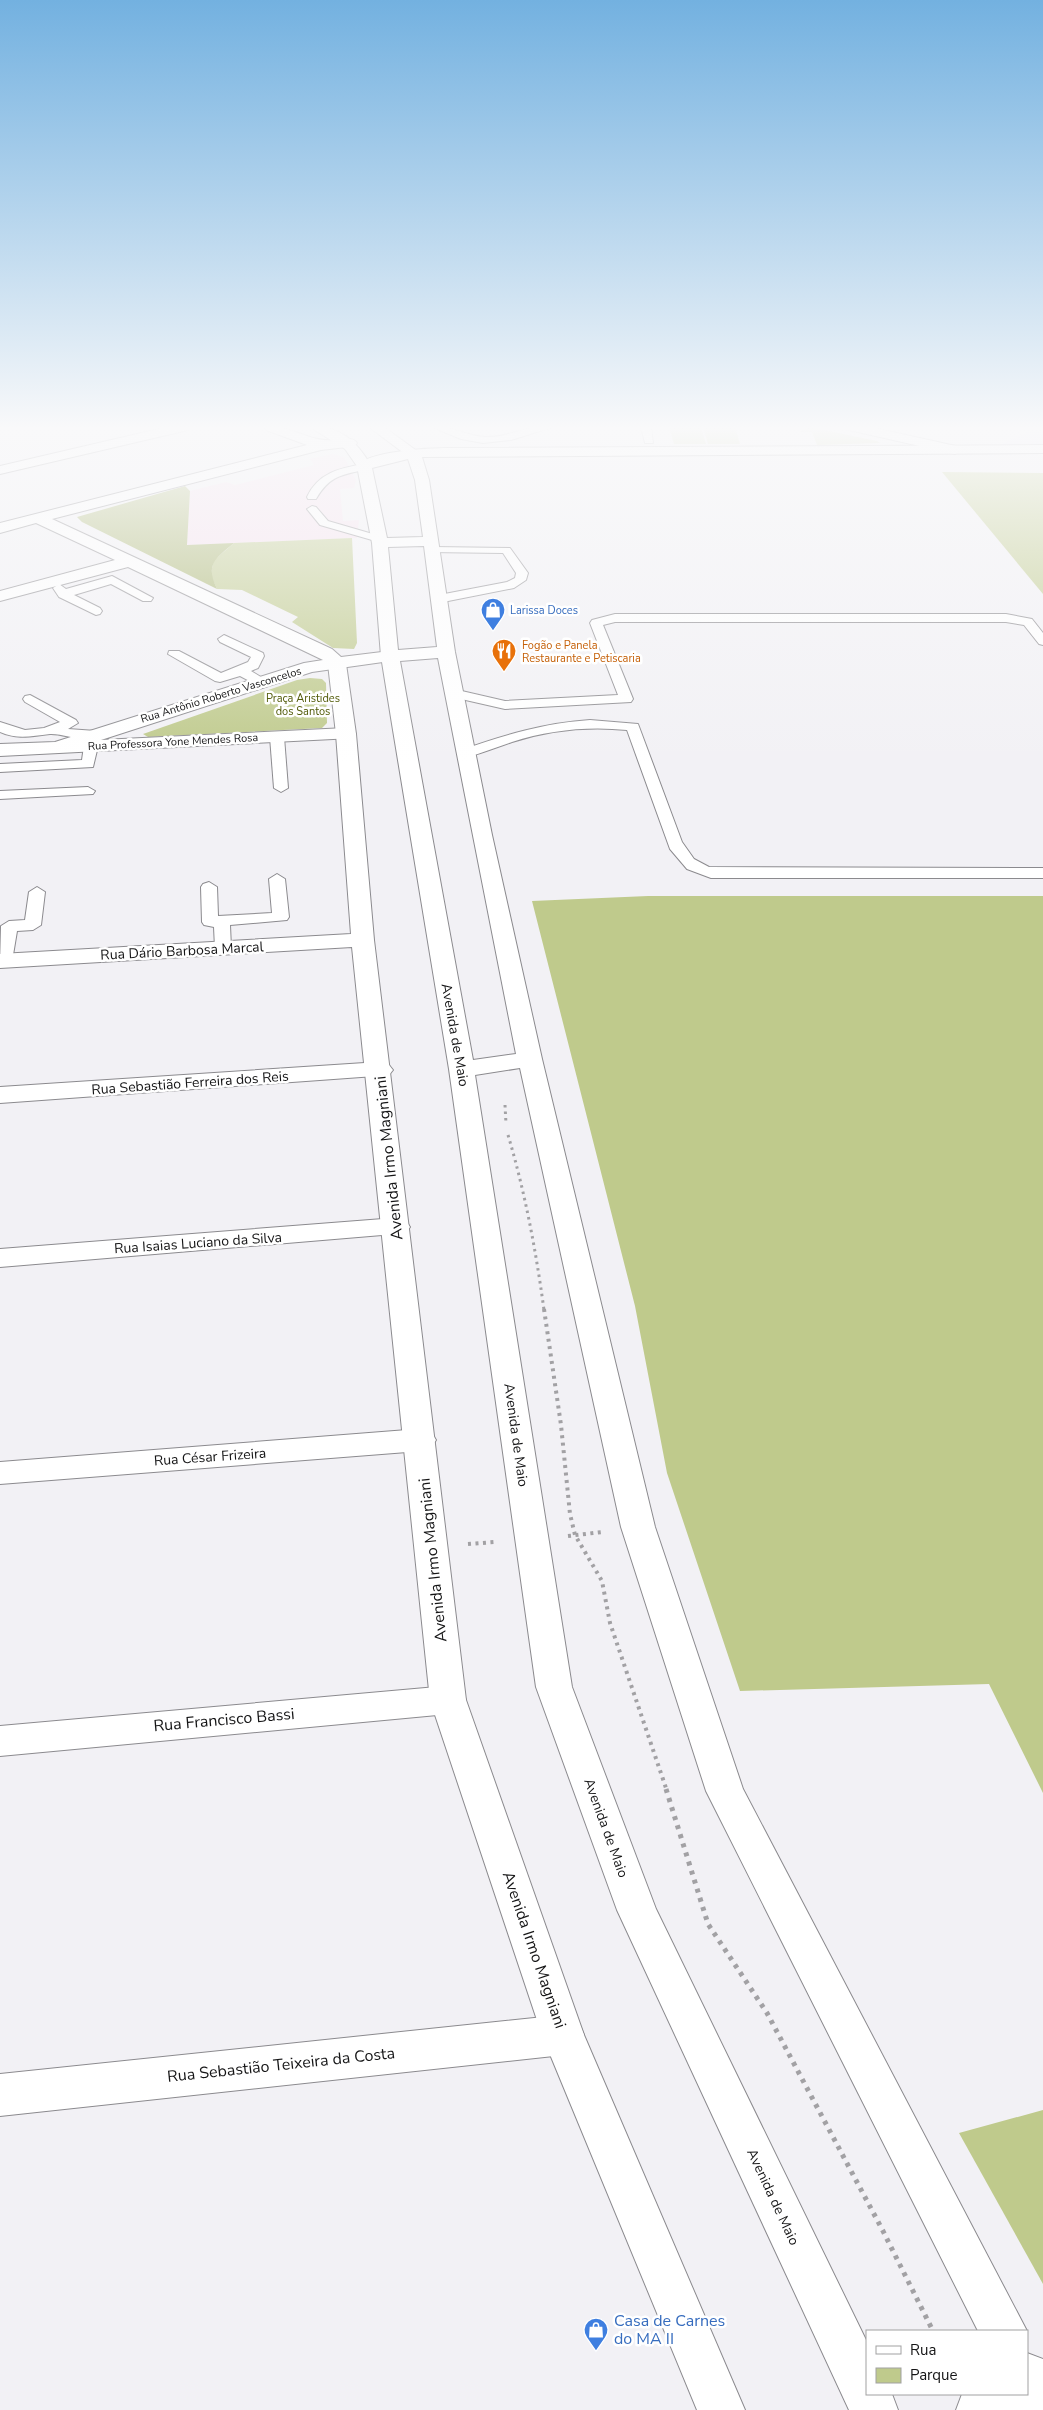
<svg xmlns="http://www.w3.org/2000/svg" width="1043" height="2410" font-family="'Nunito Sans',sans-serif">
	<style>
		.industrial { fill: #ebe4f9 }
		.medical { fill: #f7e0ee }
		.green { fill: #bfca8c }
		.forest { fill: #a9b56f }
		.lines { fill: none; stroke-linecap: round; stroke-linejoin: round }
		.lane-casing { stroke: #8b8a8e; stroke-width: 2 }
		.street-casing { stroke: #8b8a8e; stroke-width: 2 }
		.secondary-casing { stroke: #8b8a8e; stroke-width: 2 }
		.primary-casing { stroke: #8b8a8e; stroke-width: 2 }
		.path-far2 { stroke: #a2a1a4; stroke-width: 3; stroke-dasharray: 2.5 4; stroke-linecap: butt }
		.path-far1 { stroke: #a2a1a4; stroke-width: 4; stroke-dasharray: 3 4.5; stroke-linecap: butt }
		.path { stroke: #a2a1a4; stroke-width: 5; stroke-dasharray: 4 5.5; stroke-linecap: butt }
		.lane { fill: #fff; fill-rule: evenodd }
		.street { fill: #fff; fill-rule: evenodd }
		.secondary { fill: #fff; fill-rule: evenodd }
		.primary { fill: #fff; fill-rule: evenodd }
		.labels { text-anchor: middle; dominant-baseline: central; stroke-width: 5; stroke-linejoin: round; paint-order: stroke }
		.far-shop-label { font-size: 11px; fill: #366cbe; stroke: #fff; text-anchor: start }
		.far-food-label { font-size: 11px; fill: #c56008; stroke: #fff; text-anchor: start }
		.far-street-label { font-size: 11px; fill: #151516; stroke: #fff }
		.far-park-label { font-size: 11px; fill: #535c0a; stroke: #fff }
		.street-label { font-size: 14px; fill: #151516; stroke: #fff }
		.near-street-label { font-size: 16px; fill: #151516; stroke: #fff }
		.near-shop-label { font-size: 16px; fill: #366cbe; stroke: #fff; text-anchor: start }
	</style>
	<rect width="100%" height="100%" fill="#f2f1f5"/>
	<polygon class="industrial" points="1039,427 1043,427 1043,444 1000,445"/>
	<polygon class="medical" points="332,454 344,457 356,480 354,488 340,489 343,521 359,520 357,538 187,545 190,491 226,482 235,485 314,465 310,459"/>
	<g class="green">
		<polygon points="669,427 701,427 706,444 674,444"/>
		<polygon points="703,427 735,427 740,444 708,444"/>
		<polygon points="810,427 877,441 880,443 817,445 812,432 799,432"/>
		<polygon points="942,472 1043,473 1043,594"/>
		<polygon points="352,538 357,643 354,649 333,648 292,622 298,617 242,590 217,589 211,576 213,561 234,543"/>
		<polygon points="310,678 322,679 326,683 327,723 322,728 148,737 143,734 297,680"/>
		<polygon points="648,896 1043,896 1043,1793 989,1684 740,1691 667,1473 635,1306 532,901"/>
		<polygon points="1043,2110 1043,2284 959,2133"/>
	</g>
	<path class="forest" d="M 185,486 L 190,491 L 187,545 L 234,543 C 215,559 205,564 217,589 L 82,522 L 77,517 Z"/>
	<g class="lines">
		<defs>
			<g id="lane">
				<path d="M 432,427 C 450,425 466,436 485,437 C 508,438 530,424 553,427 L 511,440 L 483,443 L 461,439 Z"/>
				<polygon points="641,427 651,427 653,443 645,443"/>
				<path d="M 364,464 L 368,465 L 368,469 C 342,475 330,475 316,499 L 308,499 L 307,497 C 318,473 340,468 364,464 Z"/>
				<polygon points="312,506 316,507 328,521 383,537 385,539 379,542 320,525 307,509"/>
				<polygon points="432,547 510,548 528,573 526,580 514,588 438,603 434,602 432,599 434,596 507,582 515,578 516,573 503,553 428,552 428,548"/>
				<polygon points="112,576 153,598 151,601 143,601 111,584 74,595 100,608 102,611 100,614 96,615 59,597 53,588 59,584 66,589"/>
				<polygon points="615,614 1006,614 1032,619 1043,633 1043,645 1039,644 1024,625 1006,622 615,622 603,625 633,699 631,702 505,709 448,696 446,693 453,689 505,701 618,695 590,623 592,620"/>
				<polygon points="224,635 263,653 264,656 258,668 251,671 269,682 267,685 257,685 240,676 220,682 215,681 168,654 169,651 179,651 221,673 248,662 251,657 220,642 218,639"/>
				<path d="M 30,695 L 76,720 L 78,723 L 68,729 L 96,731 L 103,735 C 94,746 63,733 50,734 C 31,736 18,740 0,732 L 0,722 L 25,730 L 44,728 L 60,722 L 25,702 L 23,699 L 25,696 Z"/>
				<path d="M 590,720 L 638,724 L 682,842 L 694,859 L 709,867 L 1043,868 L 1043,878 L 711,878 L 687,869 L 670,849 L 627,730 C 588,726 549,730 512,742 C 497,747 482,753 467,757 L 460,753 L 462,750 C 504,735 545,723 590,720 Z"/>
				<polygon points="277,733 284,737 288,788 281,792 274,788 270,737"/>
				<polygon points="91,742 98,746 93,767 0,772 0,764 82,760 84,746"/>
				<polygon points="88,787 95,791 93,794 0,799 0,791"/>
				<polygon points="277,874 285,879 289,917 287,920 230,925 231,948 229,952 217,952 215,948 214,927 204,925 202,922 201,887 203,884 209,882 217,887 218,916 272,913 269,879"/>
				<polygon points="37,887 45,892 41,925 33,930 17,931 12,961 10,965 0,965 1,926 9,921 25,920 29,892"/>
			</g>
			<g id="street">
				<polygon points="167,427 190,427 188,430 0,474 0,466"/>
				<path d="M 264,427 C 290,424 310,443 335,440 C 343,440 352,436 357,443 L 355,446 L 321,450 L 52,519 L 332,649 L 341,657 L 390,651 L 396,652 L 399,656 L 396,660 L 390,661 L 312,672 L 101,740 L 346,728 L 353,730 L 356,734 L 353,738 L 0,756 L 0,744 L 55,742 L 304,663 L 323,660 L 128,567 L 0,601 L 0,591 L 115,560 L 36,523 L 0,533 L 0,523 L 307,445 L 266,430 Z"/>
				<polygon points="847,427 870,427 960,447 962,450 955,454 849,430"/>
				<polygon points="380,1062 389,1065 393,1070 389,1075 0,1103 0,1087"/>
				<polygon points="396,1218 406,1221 410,1227 406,1233 0,1267 0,1249"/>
				<polygon points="420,1429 431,1432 436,1440 431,1448 420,1451 0,1484 0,1462"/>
				<polygon points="448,1686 461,1690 466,1700 461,1710 448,1714 0,1756 0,1726"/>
				<polygon points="563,2015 578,2021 584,2035 578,2049 563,2055 0,2116 0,2074"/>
				<polygon points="1027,2375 1030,2377 1037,2394 1031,2410 956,2410 962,2394 1027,2394"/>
			</g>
			<g id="secondary">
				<path d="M 310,427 C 338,424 358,442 371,466 L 369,469 L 359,469 L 345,449 Z"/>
				<polygon points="369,427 384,427 421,454 414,458 409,457"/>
				<polygon points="337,659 343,660 346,664 356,734 374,940 466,1700 584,2035 745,2410 697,2410 542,2035 430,1700 352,947 0,968 0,954 351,934 336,734 328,664 331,660"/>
			</g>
			<g id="primary">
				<path d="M 1043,445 L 1043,453 L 422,457 L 429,480 L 455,652 L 492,835 L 542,1059 L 655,1527 L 743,1789 L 1027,2331 L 978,2331 L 706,1791 L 621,1527 L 520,1068 L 475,1075 L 572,1687 L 656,1909 L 867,2342 L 867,2394 L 892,2394 L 898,2410 L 849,2410 L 617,1910 L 536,1687 L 449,1069 L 392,724 L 381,656 L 372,543 L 357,466 C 368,451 429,448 448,448 ZM 408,459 L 415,480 L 423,537 L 387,538 L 372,468 ZM 424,546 L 437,647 L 398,650 L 388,547 ZM 438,658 L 516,1054 L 473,1060 L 400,661 Z"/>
				<polygon points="1027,2353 1043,2359 1043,2410 1018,2410 1010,2394 1027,2394"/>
			</g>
		</defs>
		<use href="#lane" class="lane-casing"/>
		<use href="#street" class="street-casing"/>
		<use href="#secondary" class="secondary-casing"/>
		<use href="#primary" class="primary-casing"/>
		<g class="path-far2">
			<polyline points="505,1105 506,1124"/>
			<path d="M 508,1135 C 525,1192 536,1251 544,1310"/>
		</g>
		<g class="path-far1">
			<polyline points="544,1309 561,1425 570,1514 575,1535 602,1581 610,1623 667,1791"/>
			<polyline points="568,1536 602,1532"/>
			<polyline points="468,1544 495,1542"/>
		</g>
		<polyline class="path" points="666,1789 708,1924 767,2013 883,2231 933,2331"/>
		<use href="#lane" class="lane"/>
		<use href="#street" class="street"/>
		<use href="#secondary" class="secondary"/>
		<use href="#primary" class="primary"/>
	</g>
	<linearGradient id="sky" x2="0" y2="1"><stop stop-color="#73b1e0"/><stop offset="0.56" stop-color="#f9f9fa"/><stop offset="1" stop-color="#f9f9fa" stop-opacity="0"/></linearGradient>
	<rect width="1043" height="764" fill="url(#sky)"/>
	<defs>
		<symbol id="shop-pin" viewBox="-11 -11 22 30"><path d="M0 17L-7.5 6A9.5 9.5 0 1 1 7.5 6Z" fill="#3f7fe0" stroke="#fff"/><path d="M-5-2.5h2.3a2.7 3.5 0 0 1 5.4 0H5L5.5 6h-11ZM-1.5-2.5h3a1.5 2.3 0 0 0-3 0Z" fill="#fff"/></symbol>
		<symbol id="restaurant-pin" viewBox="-11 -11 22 30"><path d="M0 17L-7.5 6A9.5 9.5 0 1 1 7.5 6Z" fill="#e8710a" stroke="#fff"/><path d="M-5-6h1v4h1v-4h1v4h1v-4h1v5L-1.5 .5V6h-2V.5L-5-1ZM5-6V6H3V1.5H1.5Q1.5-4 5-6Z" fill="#fff"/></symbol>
	</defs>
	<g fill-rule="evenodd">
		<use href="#shop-pin" x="479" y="596" width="28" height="38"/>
		<use href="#restaurant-pin" x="490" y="637" width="28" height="38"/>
		<use href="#shop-pin" x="582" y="2316" width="28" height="38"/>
	</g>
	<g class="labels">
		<g class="far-shop-label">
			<text x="510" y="610">Larissa Doces</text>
		</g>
		<g class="far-food-label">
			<text x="522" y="645">Fogão e Panela<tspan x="522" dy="13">Restaurante e Petiscaria</tspan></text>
		</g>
		<g class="far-street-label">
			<text transform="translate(221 695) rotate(-17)">Rua Antônio Roberto Vasconcelos</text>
			<text transform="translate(173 742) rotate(-3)">Rua Professora Yone Mendes Rosa</text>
		</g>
		<g class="far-park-label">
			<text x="303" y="698">Praça Aristides<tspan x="303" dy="13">dos Santos</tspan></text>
		</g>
		<g class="street-label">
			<text transform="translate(182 951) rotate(-3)">Rua Dário Barbosa Marcal</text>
			<text transform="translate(455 1035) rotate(80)">Avenida de Maio</text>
			<text transform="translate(190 1083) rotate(-4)">Rua Sebastião Ferreira dos Reis</text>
			<text transform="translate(198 1243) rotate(-4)">Rua Isaias Luciano da Silva</text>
			<text transform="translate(516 1435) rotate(82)">Avenida de Maio</text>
			<text transform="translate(210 1457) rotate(-4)">Rua César Frizeira</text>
			<text transform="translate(606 1828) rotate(70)">Avenida de Maio</text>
			<text transform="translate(773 2197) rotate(65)">Avenida de Maio</text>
		</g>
		<g class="near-street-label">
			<text transform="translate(389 1158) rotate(-96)">Avenida Irmo Magniani</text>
			<text transform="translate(433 1560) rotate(-96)">Avenida Irmo Magniani</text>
			<text transform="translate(224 1720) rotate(-5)">Rua Francisco Bassi</text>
			<text transform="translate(534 1950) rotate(71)">Avenida Irmo Magniani</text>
			<text transform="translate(281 2065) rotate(-6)">Rua Sebastião Teixeira da Costa</text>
		</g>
		<g class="near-shop-label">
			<text x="614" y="2321">Casa de Carnes<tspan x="614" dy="18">do MA II</tspan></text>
		</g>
	</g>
	<rect x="866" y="2330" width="162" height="65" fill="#ffffff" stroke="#a1a1a2"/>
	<rect x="876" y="2346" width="25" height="8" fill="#ffffff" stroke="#a1a1a2"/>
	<text x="910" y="2355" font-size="15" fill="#151516">Rua</text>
	<rect x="876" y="2368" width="25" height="15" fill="#bfca8c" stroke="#a1a1a2"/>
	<text x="910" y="2380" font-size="15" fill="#151516">Parque</text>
</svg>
